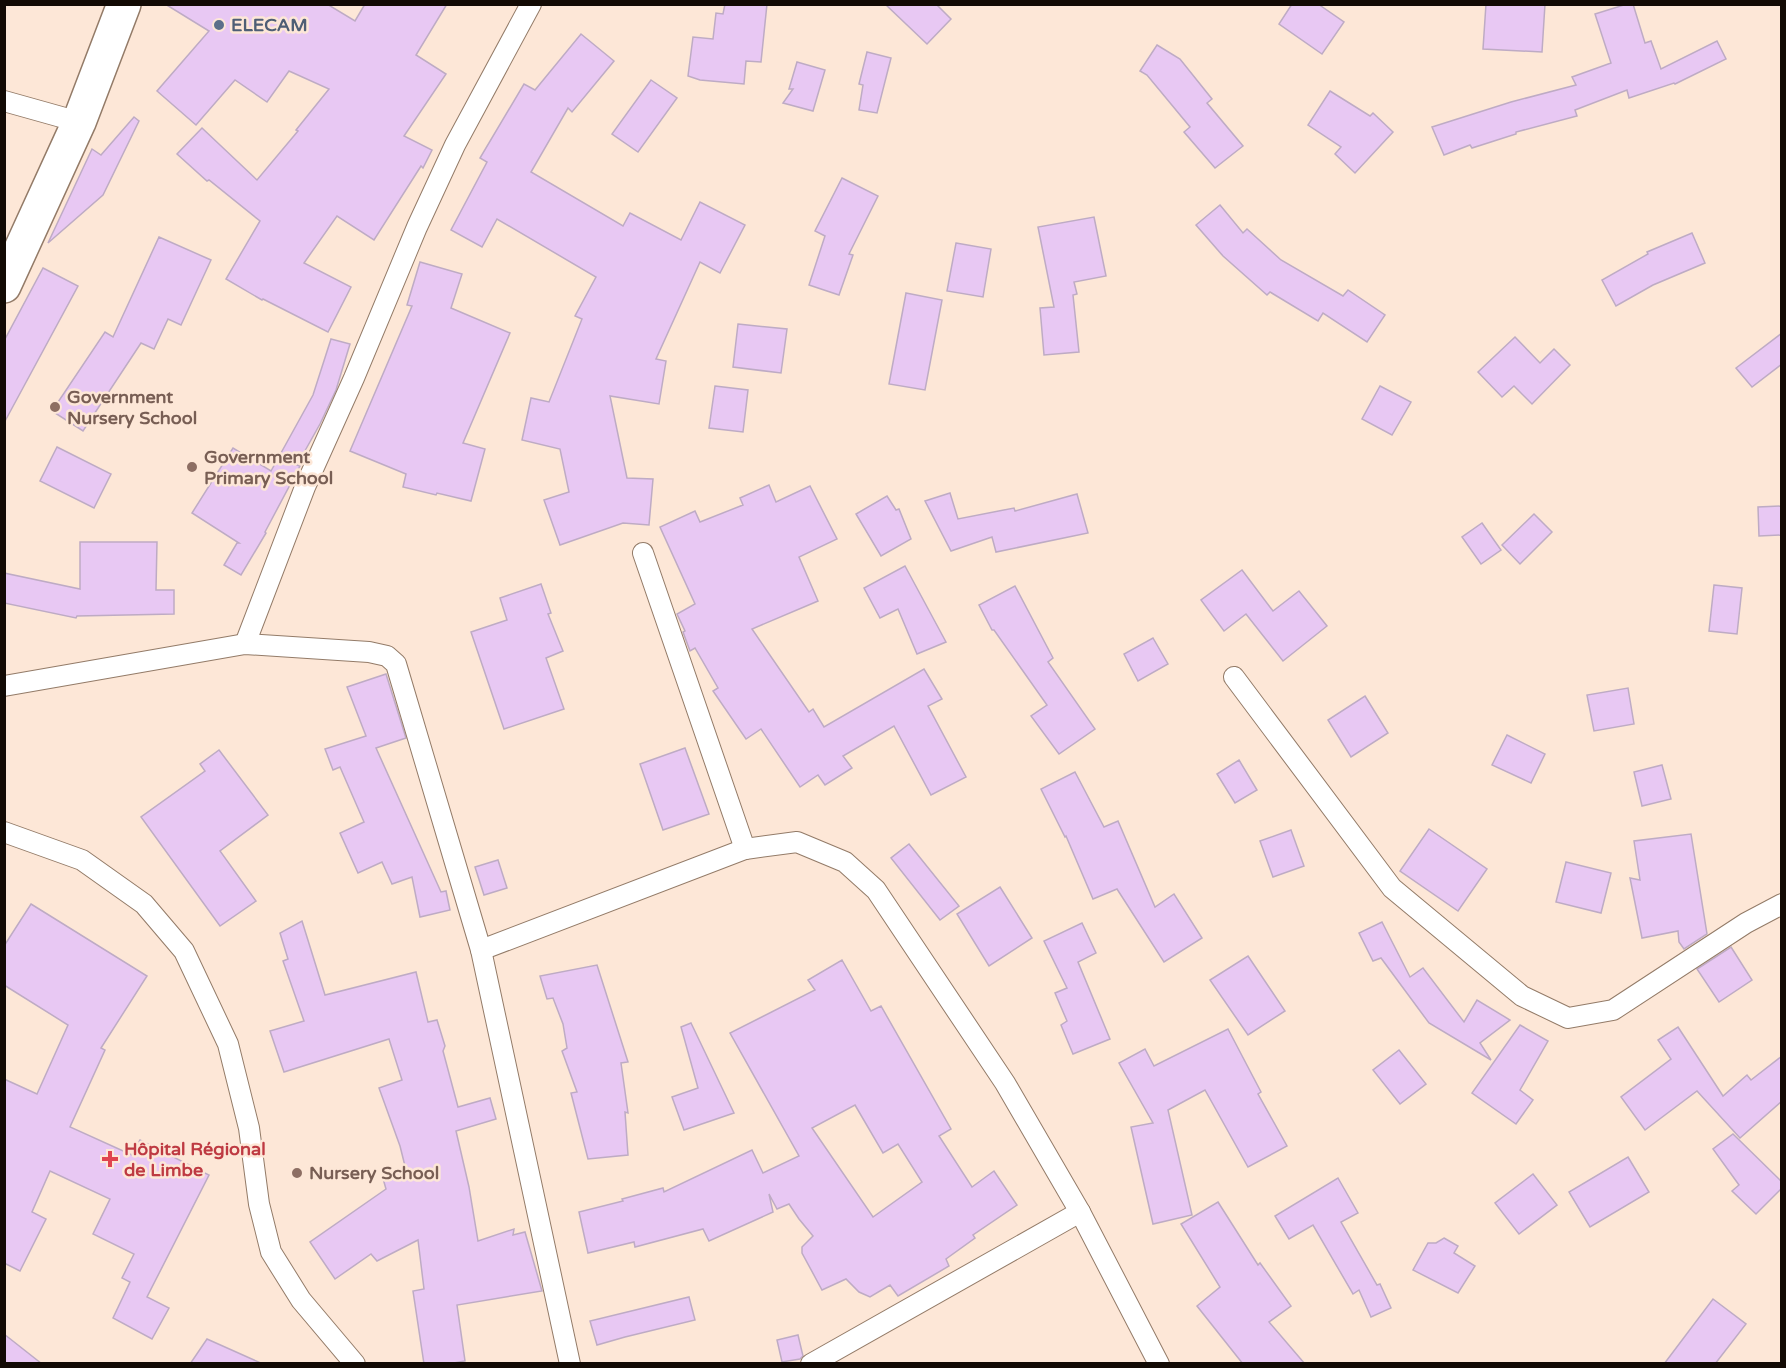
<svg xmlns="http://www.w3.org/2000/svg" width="1786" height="1368" font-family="'Varela Round',sans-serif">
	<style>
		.building { fill: #e8c8f3; stroke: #beabc4; stroke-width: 1.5; fill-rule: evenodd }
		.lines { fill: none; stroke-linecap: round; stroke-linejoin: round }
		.minor-casing { stroke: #937b68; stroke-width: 22 }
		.trunk-casing { stroke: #937b68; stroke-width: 36 }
		.minor { stroke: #fff; stroke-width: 20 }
		.trunk { stroke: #fff; stroke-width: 33 }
		.service-dot { fill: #5c6f8a; stroke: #fde7d7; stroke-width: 2 }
		.education-dot { fill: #8d6e63; stroke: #fde7d7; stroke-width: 2 }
		.health-dot { fill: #e0444e; stroke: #fde7d7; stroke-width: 2 }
		.labels { text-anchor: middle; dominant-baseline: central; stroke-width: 5; stroke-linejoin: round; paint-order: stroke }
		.service-label { font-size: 18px; font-weight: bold; fill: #4e5e75; stroke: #fde7d7; text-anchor: start }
		.education-label { font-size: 18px; font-weight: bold; fill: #785e54; stroke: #fde7d7; text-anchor: start }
		.health-label { font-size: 18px; font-weight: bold; fill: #be3a42; stroke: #fde7d7; text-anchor: start }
	</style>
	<rect width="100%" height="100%" fill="#fde7d7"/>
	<g class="building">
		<polygon points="165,4 327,4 355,21 365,4 447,4 416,55 446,74 404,136 432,150 423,168 421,166 374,240 337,216 304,263 351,287 328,332 263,299 262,300 226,279 260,221 209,180 207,181 177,154 202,128 257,180 298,131 296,130 329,89 289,71 267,102 235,80 196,125 157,91 209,31"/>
		<polygon points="725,4 767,4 761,62 746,61 744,84 700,80 688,76 693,37 713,39 716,13 723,14"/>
		<polygon points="885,4 936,4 951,19 927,44"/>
		<polygon points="1292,4 1318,4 1344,22 1322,54 1279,24"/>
		<polygon points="1486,4 1545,4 1542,52 1483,49"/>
		<polygon points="1627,4 1633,4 1645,43 1651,41 1661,69 1717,41 1726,59 1675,84 1674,83 1629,98 1627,90 1575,110 1577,116 1516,132 1516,134 1472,148 1470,145 1444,155 1432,127 1511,102 1576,85 1572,77 1611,63 1595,14"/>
		<polygon points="581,34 614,61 572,112 568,108 531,172 623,226 630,213 681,240 700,202 745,225 720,273 700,262 656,359 666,361 659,404 610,396 627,478 653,479 649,525 623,523 560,545 544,500 569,492 560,449 522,440 531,398 549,402 582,319 575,316 596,277 497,219 482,247 451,230 487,162 480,158 524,84 535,90"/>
		<polygon points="1157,45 1180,59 1212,99 1207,103 1243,146 1215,168 1184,132 1190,127 1147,75 1140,71"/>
		<polygon points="867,52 891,58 877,113 859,110 863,85 859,84"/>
		<polygon points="797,62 825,70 813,111 783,103 793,89 789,89"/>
		<polygon points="651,80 677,98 638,152 612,134"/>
		<polygon points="1330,91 1370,116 1373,113 1393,132 1355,173 1335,154 1341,147 1308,125"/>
		<polygon points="134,117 139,121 103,195 48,243 92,149 101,155"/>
		<polygon points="842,178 878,196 849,254 853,255 839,295 809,285 825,236 815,231"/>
		<polygon points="1220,205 1243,233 1247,229 1281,260 1343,296 1348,290 1385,315 1367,342 1323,313 1318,321 1270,292 1267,295 1223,256 1196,225"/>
		<polygon points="1094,217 1106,276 1074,282 1077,294 1073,295 1079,352 1044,355 1040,308 1054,307 1038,227"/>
		<polygon points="1692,233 1705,263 1653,285 1616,306 1602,280 1648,254 1647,252"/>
		<polygon points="159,237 211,260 181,325 168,319 154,349 141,343 83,431 52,411 105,332 113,337"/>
		<polygon points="956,243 991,249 983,297 947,291"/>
		<polygon points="420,262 462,274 451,308 510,333 463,443 485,449 471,501 437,493 436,495 403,487 406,474 350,451 412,306 407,305"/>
		<polygon points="43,268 78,286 4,423 4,341"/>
		<polygon points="906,293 942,300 925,390 889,384"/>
		<polygon points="738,324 787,329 781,373 733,367"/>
		<polygon points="1782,333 1782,364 1752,387 1736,368"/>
		<polygon points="1515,337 1540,363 1554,349 1570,365 1532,404 1514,386 1502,397 1478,372"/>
		<polygon points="331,339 350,344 336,390 320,424 297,465 300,466 265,532 266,533 241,575 224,565 237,543 239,543 192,513 233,448 271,471 313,395"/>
		<polygon points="715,386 748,390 743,432 709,428"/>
		<polygon points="1380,386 1411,402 1392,435 1362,419"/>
		<polygon points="57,447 111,474 94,508 40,481"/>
		<polygon points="769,485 776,502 810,486 837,539 799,557 818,601 752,629 809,712 813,709 824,727 924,669 942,699 928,706 966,777 931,795 894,726 843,756 852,768 825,785 818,775 800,787 761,729 746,739 713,691 718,688 695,648 690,651 683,632 685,631 677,614 695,604 660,527 695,511 700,522 743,505 740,498"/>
		<polygon points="950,493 958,519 1014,508 1015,511 1077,494 1088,533 996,552 992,537 951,551 925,501"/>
		<polygon points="887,496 896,510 899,509 911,539 881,556 856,514"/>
		<polygon points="1782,506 1782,535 1759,536 1758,507"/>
		<polygon points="1534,514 1552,532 1520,564 1502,545"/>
		<polygon points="1482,523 1501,550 1481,564 1462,537"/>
		<polygon points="80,542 157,542 156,590 174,590 174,614 77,616 76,618 4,603 4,573 80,589"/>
		<polygon points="905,566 946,642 917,654 898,609 880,618 864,588"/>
		<polygon points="1242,570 1273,611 1299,591 1327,626 1283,661 1246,614 1224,631 1201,600"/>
		<polygon points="541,584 551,613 548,614 563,651 546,658 564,709 504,729 471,632 507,620 500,598"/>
		<polygon points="1714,585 1742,588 1737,634 1709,631"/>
		<polygon points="1015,586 1053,658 1048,662 1095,729 1059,754 1031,716 1047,705 994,630 992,630 979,605"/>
		<polygon points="1153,638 1168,664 1138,681 1124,654"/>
		<polygon points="386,674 406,738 376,748 441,892 446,891 450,910 420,917 412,877 392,884 382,862 358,873 340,833 364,822 340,767 333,770 325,749 366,736 347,687"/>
		<polygon points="1628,688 1634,724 1594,731 1587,695"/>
		<polygon points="1365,696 1388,733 1351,757 1328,720"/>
		<polygon points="1507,735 1545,754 1531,783 1492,765"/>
		<polygon points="685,748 709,814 663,830 640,764"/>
		<polygon points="219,750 268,815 220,851 256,901 220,926 141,817 205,771 200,764"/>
		<polygon points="1239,760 1257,790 1235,803 1217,774"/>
		<polygon points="1662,765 1671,799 1642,806 1634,772"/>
		<polygon points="1075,772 1104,827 1118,821 1155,907 1174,894 1202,938 1164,962 1117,889 1093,899 1066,836 1065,837 1041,789"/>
		<polygon points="1429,829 1487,869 1458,911 1400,871"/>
		<polygon points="1291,830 1304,866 1273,877 1260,841"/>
		<polygon points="1691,834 1707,934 1684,949 1679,942 1678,931 1642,938 1630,878 1640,880 1634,841"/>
		<polygon points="909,844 959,906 940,920 891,858"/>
		<polygon points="498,860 507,888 484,895 475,867"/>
		<polygon points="1566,862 1611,873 1601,913 1556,902"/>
		<polygon points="1000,887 1032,938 989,966 957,914"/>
		<polygon points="31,904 147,976 101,1048 105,1050 70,1127 132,1155 140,1140 209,1175 147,1297 169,1308 152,1339 113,1318 130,1282 122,1278 134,1254 93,1234 110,1199 50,1171 32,1212 46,1219 20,1271 4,1263 4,1079 37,1094 68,1025 4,985 4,946"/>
		<polygon points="302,921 325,995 416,972 428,1022 437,1020 445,1046 443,1051 458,1107 490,1098 496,1119 456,1131 469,1187 478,1241 514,1229 513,1235 525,1232 542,1291 457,1305 465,1361 448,1364 424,1364 413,1291 424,1289 418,1240 377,1261 371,1254 335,1279 310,1242 386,1189 382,1175 406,1170 400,1146 379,1088 402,1080 389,1039 284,1072 270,1031 304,1021 283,961 288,959 280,933"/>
		<polygon points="1382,922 1410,977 1423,968 1464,1022 1477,1000 1510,1020 1480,1043 1491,1060 1429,1023 1381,958 1373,961 1359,933"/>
		<polygon points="1082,923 1096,953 1078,962 1110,1039 1073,1054 1061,1025 1067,1021 1055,993 1067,988 1044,941"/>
		<polygon points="1731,947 1752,980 1719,1002 1697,969"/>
		<polygon points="1248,956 1285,1011 1248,1035 1210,980"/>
		<path d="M 842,960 L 871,1011 L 881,1006 L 951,1129 L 939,1136 L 972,1187 L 994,1171 L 1017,1205 L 973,1235 L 975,1238 L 946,1259 L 949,1266 L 898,1296 L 890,1285 L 870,1297 L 859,1292 L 846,1279 L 822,1290 L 802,1253 L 802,1247 L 813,1236 L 799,1219 L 789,1204 L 777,1209 L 769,1194 L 773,1212 L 709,1241 L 703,1229 L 635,1247 L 634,1242 L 588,1253 L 579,1212 L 623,1201 L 622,1199 L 663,1188 L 664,1192 L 752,1150 L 763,1173 L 799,1156 L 730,1033 L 815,990 L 808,980 ZM 855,1105 L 883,1153 L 898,1144 L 922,1182 L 873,1217 L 812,1128 Z"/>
		<polygon points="597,965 628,1062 621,1063 628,1113 625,1112 628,1155 588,1159 571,1093 577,1092 562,1051 567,1048 563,1024 553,998 547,999 540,976"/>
		<polygon points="691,1023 734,1113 684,1130 672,1097 698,1088 681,1027"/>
		<polygon points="1520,1025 1548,1041 1520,1090 1533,1100 1516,1124 1472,1093"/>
		<polygon points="1678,1027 1723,1096 1747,1075 1751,1080 1782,1056 1782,1101 1740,1138 1697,1091 1645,1130 1621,1097 1671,1059 1658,1040"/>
		<polygon points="1228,1029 1261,1092 1258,1094 1287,1146 1248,1167 1205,1090 1168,1110 1192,1215 1153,1224 1131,1127 1153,1123 1119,1063 1145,1049 1154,1066"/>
		<polygon points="1399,1050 1426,1084 1400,1104 1373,1070"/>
		<polygon points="1733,1134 1782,1182 1782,1188 1756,1214 1732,1191 1739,1185 1713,1149"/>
		<polygon points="1628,1157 1649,1192 1590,1227 1569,1192"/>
		<polygon points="1533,1174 1557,1205 1519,1234 1495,1203"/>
		<polygon points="1338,1178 1358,1213 1341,1222 1377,1285 1380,1284 1391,1308 1371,1317 1359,1290 1353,1294 1313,1225 1289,1239 1275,1216"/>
		<polygon points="1218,1202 1258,1265 1260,1263 1291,1306 1269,1322 1305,1364 1243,1364 1197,1306 1220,1287 1181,1224"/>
		<polygon points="1444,1238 1458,1246 1454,1253 1475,1266 1458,1293 1413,1270 1428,1243 1436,1243"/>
		<polygon points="689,1297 695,1320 625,1337 597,1345 590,1321"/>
		<polygon points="1713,1299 1746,1324 1715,1364 1664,1364"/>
		<polygon points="4,1334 42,1364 4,1364"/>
		<polygon points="798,1335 803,1356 800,1359 782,1362 777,1340"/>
		<polygon points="207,1339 263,1364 190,1364"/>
	</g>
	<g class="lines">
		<defs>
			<g id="minor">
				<polyline points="4,101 79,122"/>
				<polyline points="643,553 745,849"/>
				<polyline points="245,644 305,487 354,378 417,227 455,145 531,4"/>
				<polyline points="1234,677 1392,888 1522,996 1568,1018 1613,1010 1746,923 1782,904"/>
				<polyline points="4,686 245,644 369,652 387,656 396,664 481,950 570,1364"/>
				<polyline points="4,832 82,860 144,904 184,951 228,1044 249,1128 259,1204 271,1252 301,1300 355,1364"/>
				<polyline points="481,950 745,849 797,842 845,862 876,890 1005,1083 1080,1212 1159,1364"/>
				<polyline points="811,1364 1080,1212"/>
			</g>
			<polyline id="trunk" points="4,286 79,122 124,4"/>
		</defs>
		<use href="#minor" class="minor-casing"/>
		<use href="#trunk" class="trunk-casing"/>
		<use href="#minor" class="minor"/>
		<use href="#trunk" class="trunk"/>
	</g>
	<circle class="service-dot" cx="219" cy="25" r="6"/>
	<g class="education-dot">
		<circle cx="55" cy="407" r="6"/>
		<circle cx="192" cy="467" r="6"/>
		<circle cx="297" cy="1173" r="6"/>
	</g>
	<path class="health-dot" d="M107 1150h6v6h6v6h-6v6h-6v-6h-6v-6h6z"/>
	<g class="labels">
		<g class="service-label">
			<text x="231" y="25">ELECAM</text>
		</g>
		<g class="education-label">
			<text x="67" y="397">Government<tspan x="67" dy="21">Nursery School</tspan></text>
			<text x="204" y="457">Government<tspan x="204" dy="21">Primary School</tspan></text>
			<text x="309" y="1173">Nursery School</text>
		</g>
		<g class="health-label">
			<text x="124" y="1149">Hôpital Régional<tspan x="124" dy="21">de Limbe</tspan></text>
		</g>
	</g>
	<rect width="1786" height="1368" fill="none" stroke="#120a04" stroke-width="12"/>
</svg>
